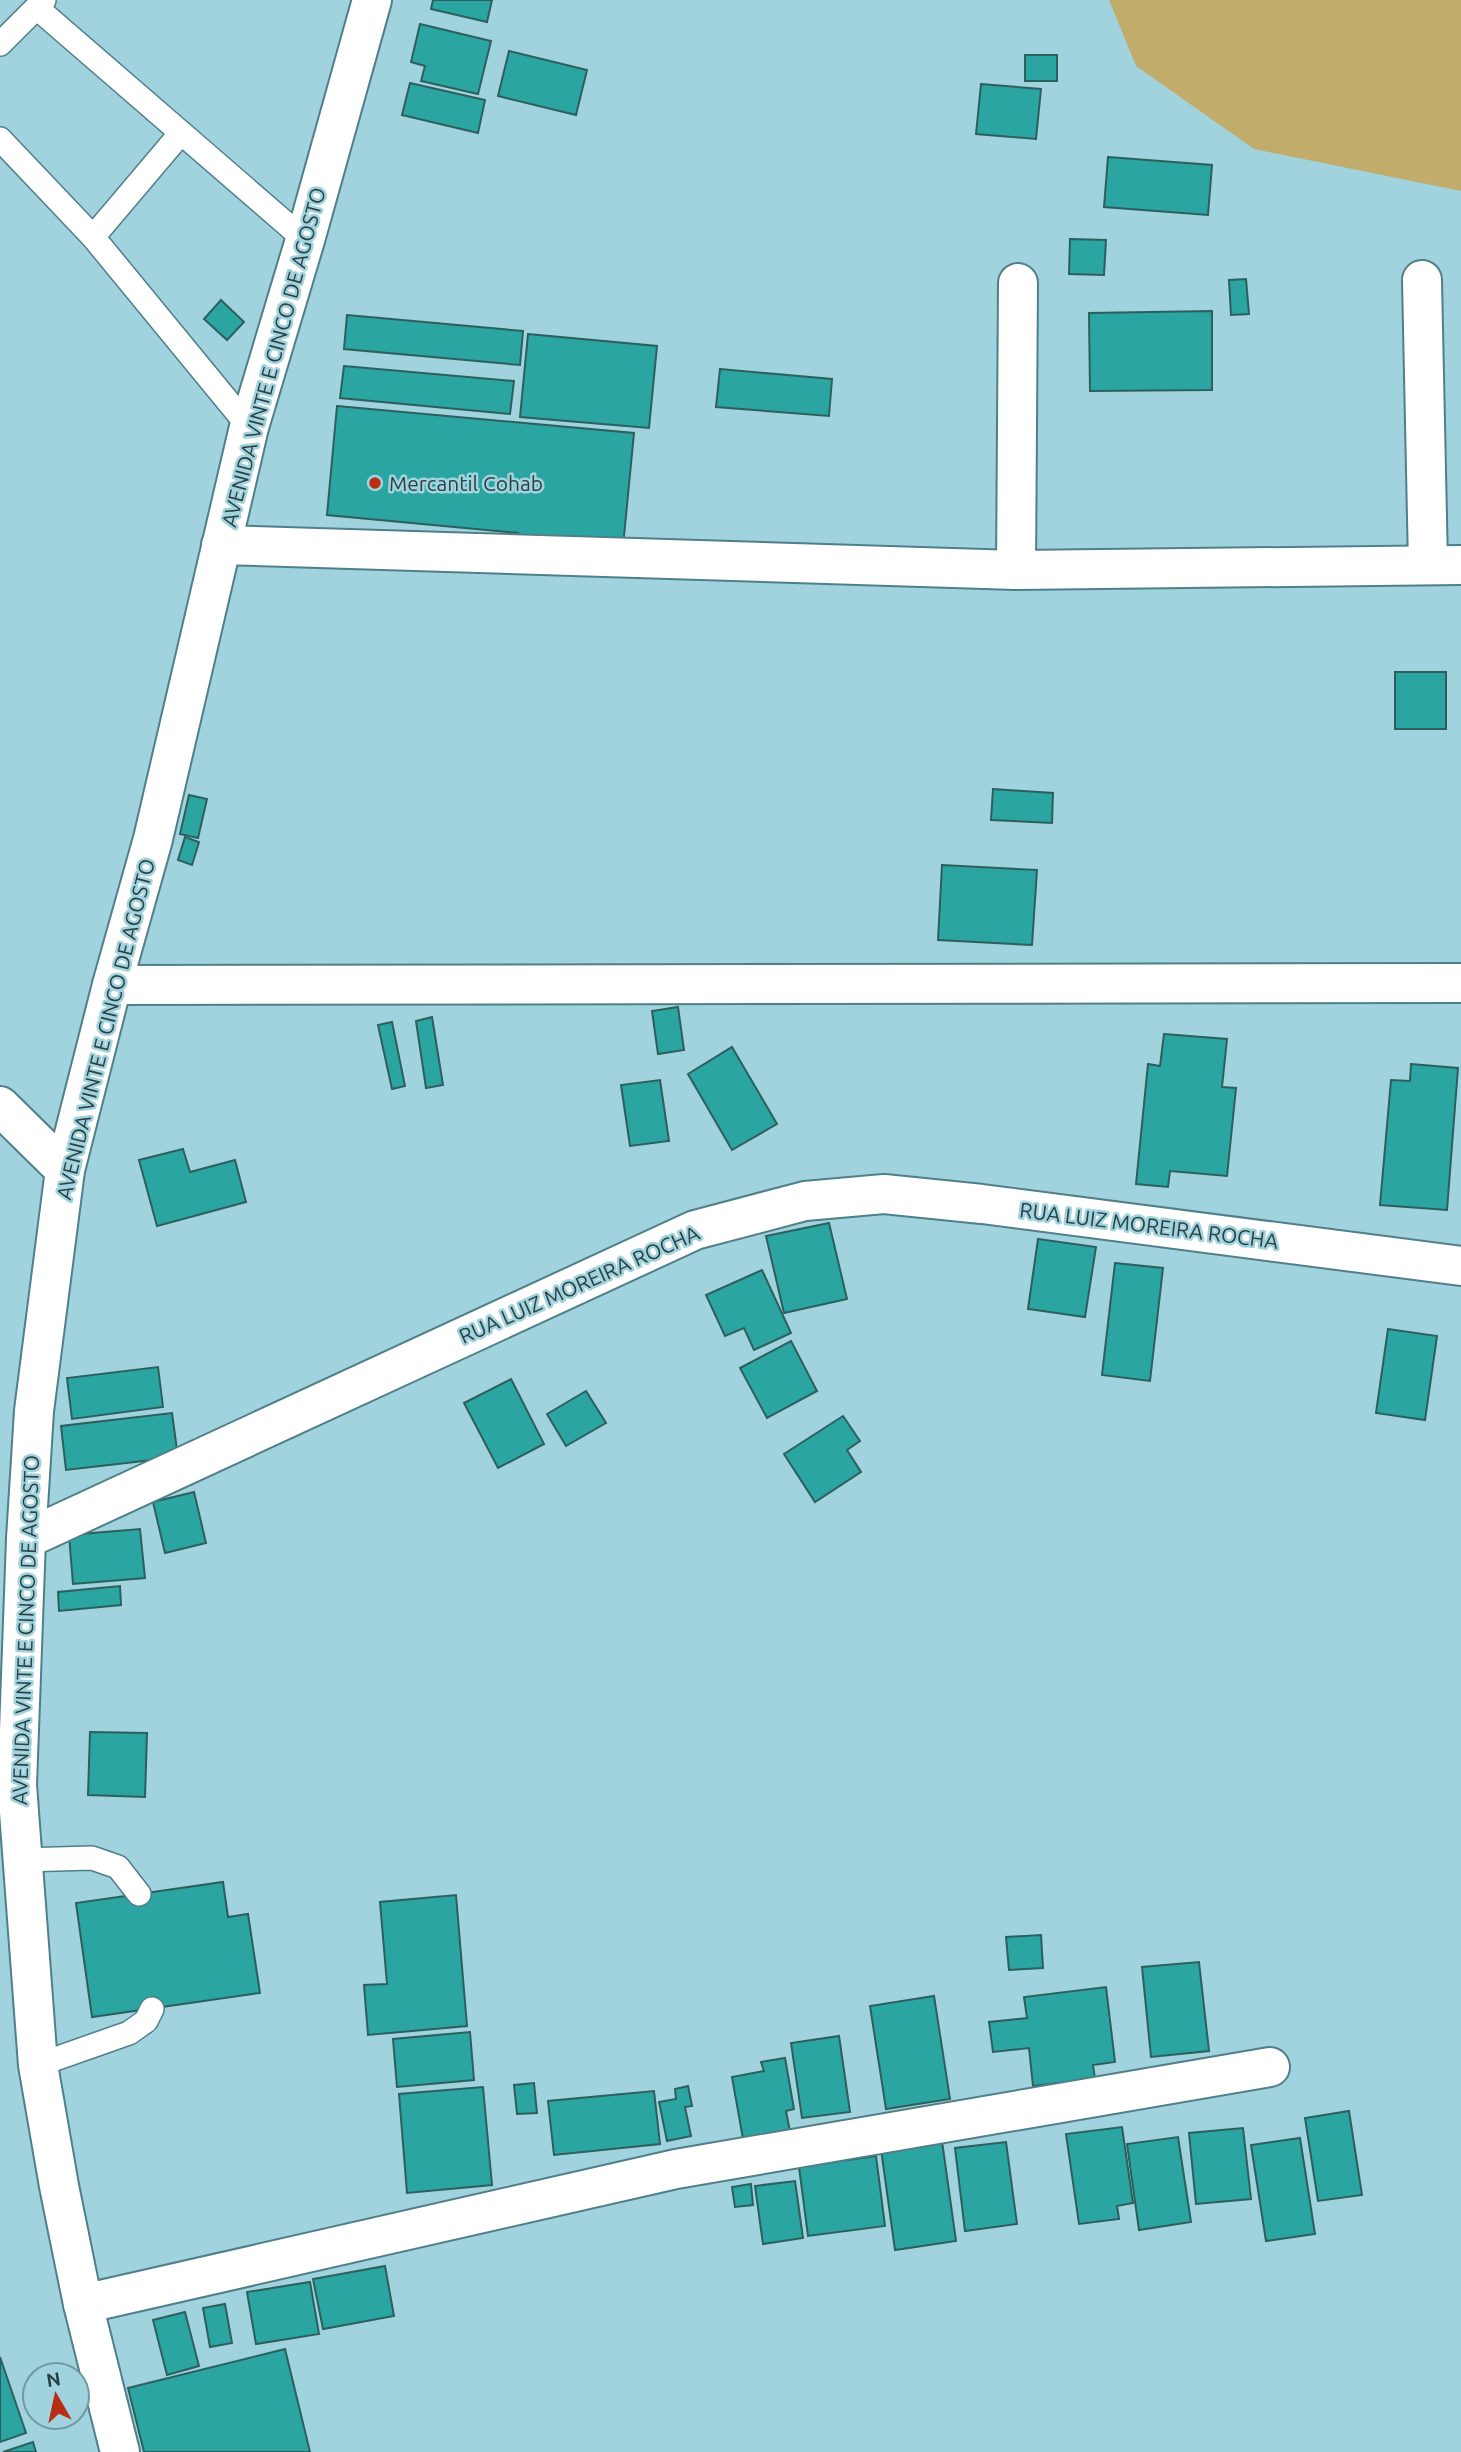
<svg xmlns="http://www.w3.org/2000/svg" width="1461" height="2452" font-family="Ubuntu,sans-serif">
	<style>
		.green { fill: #c1ac6b }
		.building { fill: #2ba5a1; stroke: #2d5f5d; stroke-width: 2 }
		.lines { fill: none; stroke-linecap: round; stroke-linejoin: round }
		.lane-casing { stroke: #4f7f89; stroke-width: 26 }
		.street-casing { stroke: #4f7f89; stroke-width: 42 }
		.secondary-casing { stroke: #4f7f89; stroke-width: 42 }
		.lane { stroke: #fff; stroke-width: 23 }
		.street { stroke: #fff; stroke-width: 38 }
		.secondary { stroke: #fff; stroke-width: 38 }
		.poi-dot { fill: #b92d17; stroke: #a0d3dd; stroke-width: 2.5 }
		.labels { text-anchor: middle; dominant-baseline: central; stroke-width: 5; stroke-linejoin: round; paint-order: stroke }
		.street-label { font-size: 21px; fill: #2c4145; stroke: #a0d3dd }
		.poi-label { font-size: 21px; fill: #2c4145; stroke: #a0d3dd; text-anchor: start }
	</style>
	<rect width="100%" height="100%" fill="#a0d3dd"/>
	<polygon class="green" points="1109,0 1461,0 1461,191 1254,149 1136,66"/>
	<g class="building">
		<polygon points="433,0 492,0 487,22 431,9"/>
		<polygon points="420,24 491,41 478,94 421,81 425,66 411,62"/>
		<polygon points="509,51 587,70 576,115 498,96"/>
		<rect x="1025" y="55" width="32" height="26"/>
		<polygon points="410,83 485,100 478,133 402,115"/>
		<polygon points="981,84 1041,89 1036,139 976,134"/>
		<polygon points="1108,157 1212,165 1208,215 1104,207"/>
		<polygon points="1070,239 1106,240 1104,275 1069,274"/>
		<polygon points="1246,279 1249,314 1231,315 1229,280"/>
		<polygon points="221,300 244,322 227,340 204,319"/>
		<polygon points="1212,311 1212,390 1090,391 1089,313"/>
		<polygon points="347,315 523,331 520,365 344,349"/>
		<polygon points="528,334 657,346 649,428 520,417"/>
		<polygon points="344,366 514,381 510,414 340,398"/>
		<polygon points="720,369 832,379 829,416 716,407"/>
		<polygon points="337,406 634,433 622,557 516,547 518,533 327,515"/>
		<rect x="1395" y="672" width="51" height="57"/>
		<polygon points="993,789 1053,793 1052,823 991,820"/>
		<polygon points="189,795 207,799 198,838 180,834"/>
		<polygon points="185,837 199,842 192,865 178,860"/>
		<polygon points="942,865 1037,870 1032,945 938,940"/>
		<polygon points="678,1007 684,1050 658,1054 652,1011"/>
		<polygon points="432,1017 443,1085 426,1088 416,1021"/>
		<polygon points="392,1022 405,1086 392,1089 378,1025"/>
		<polygon points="1164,1034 1227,1039 1222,1087 1236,1088 1227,1176 1170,1171 1168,1187 1136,1184 1148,1064 1160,1066"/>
		<polygon points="732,1047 777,1124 732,1150 688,1074"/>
		<polygon points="1411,1064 1458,1068 1447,1210 1380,1205 1391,1080 1410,1081"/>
		<polygon points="660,1080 669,1141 630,1146 621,1085"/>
		<polygon points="183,1149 190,1172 235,1160 246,1202 157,1226 139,1160"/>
		<polygon points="829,1223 847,1299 784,1313 766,1236"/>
		<polygon points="1038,1239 1096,1247 1085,1317 1028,1309"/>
		<polygon points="1115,1263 1163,1268 1150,1381 1102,1375"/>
		<polygon points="762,1270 791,1333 754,1350 744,1328 725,1336 706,1295"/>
		<polygon points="1388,1329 1437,1336 1425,1420 1376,1413"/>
		<polygon points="791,1341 817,1391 767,1418 740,1368"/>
		<polygon points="158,1367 163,1407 72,1419 67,1378"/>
		<polygon points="511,1379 544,1444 498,1468 464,1403"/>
		<polygon points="586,1391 606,1423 566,1446 547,1414"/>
		<polygon points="172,1413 178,1457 66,1470 61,1426"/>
		<polygon points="843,1416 860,1441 847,1450 861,1472 815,1502 784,1454"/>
		<polygon points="194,1492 206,1543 165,1553 153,1502"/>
		<polygon points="140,1529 145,1578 73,1584 69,1535"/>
		<polygon points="120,1586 121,1605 59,1611 58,1592"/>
		<polygon points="90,1732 147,1733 145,1797 88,1795"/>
		<polygon points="223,1882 228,1917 248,1914 260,1993 92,2017 76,1903"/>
		<polygon points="456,1895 467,2026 368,2035 364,1985 387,1984 380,1902"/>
		<polygon points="1041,1935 1043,1968 1009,1970 1006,1937"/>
		<polygon points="1199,1962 1209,2051 1151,2057 1142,1967"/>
		<polygon points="1106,1987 1115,2062 1093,2065 1095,2079 1033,2086 1029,2048 993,2052 989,2022 1027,2018 1024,1997"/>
		<polygon points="934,1996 950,2099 886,2109 870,2006"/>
		<polygon points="470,2032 474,2080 397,2087 393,2039"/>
		<polygon points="839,2036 850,2112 802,2118 791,2043"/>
		<polygon points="785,2058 794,2109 786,2111 792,2142 745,2150 732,2077 764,2071 761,2062"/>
		<polygon points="534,2083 537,2113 517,2114 514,2085"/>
		<polygon points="688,2086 692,2106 685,2107 691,2136 667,2141 659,2102 676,2099 675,2089"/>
		<polygon points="483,2087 492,2185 407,2193 399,2094"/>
		<polygon points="654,2091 660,2144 554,2155 548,2101"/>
		<polygon points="1349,2111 1362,2195 1318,2201 1305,2118"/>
		<polygon points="1122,2127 1133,2203 1117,2206 1119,2219 1079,2224 1066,2134"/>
		<polygon points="1243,2128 1251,2199 1196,2204 1189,2133"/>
		<polygon points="941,2134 956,2241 895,2250 880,2142"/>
		<polygon points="1178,2137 1191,2222 1139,2230 1127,2144"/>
		<polygon points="1300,2138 1315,2234 1266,2241 1251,2145"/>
		<polygon points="1006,2142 1017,2224 965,2231 955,2148"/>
		<polygon points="876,2156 885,2226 808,2236 799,2167"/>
		<polygon points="795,2181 803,2238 763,2244 755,2186"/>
		<polygon points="751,2184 753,2205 735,2207 732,2187"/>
		<polygon points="385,2266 394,2316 323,2329 313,2279"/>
		<polygon points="310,2282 319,2334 256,2344 247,2292"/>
		<polygon points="225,2304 232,2343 210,2347 203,2308"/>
		<polygon points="185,2312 199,2366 167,2375 153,2320"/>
		<polygon points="285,2349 310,2452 144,2452 128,2388"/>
		<polygon points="0,2357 26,2433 0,2442"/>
		<polygon points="33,2442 36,2452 3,2452"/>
	</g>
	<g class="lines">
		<defs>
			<g id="lane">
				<polyline points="37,8 305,240"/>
				<polyline points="0,44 44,0"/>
				<polyline points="0,139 93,237 249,427"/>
				<polyline points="93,237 181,133"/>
				<polyline points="22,1860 92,1858 118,1867 139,1894"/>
				<polyline points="38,2065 129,2033 146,2021 152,2009"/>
			</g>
			<g id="street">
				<polyline points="1422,280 1428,565"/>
				<polyline points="221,545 1016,570 1461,565"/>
				<polyline points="1016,570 1018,283"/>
				<polyline points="112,985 1461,983"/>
				<polyline points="0,1106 65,1170"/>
				<polyline points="26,1539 695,1230 805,1201 884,1194 982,1204 1461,1266"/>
				<polyline points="83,2304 676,2169 1270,2067"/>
			</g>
			<polyline id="secondary" points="120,2452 83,2304 59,2186 38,2065 17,1785 26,1539 34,1411 65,1170 112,985 153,839 249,427 305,240 372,0"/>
		</defs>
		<use href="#lane" class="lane-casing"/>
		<use href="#street" class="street-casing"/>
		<use href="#secondary" class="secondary-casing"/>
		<use href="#lane" class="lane"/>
		<use href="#street" class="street"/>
		<use href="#secondary" class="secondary"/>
	</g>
	<circle class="poi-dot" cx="375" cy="483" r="7"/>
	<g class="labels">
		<g class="street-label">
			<text transform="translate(273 357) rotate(-75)">AVENIDA VINTE E CINCO DE AGOSTO</text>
			<text transform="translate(105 1029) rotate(-76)">AVENIDA VINTE E CINCO DE AGOSTO</text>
			<text transform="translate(1149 1225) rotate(7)">RUA LUIZ MOREIRA ROCHA</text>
			<text transform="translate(579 1284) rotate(-24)">RUA LUIZ MOREIRA ROCHA</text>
			<text transform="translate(25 1630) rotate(-88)">AVENIDA VINTE E CINCO DE AGOSTO</text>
		</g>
		<g class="poi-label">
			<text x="389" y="483">Mercantil Cohab</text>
		</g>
	</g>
	<g transform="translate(56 2396) rotate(351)"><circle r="33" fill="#a0d3dd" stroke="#7299a0" stroke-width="2"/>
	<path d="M0-5L12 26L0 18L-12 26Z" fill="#b92d17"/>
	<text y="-10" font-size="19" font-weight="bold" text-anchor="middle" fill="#2c4145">N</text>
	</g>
</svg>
